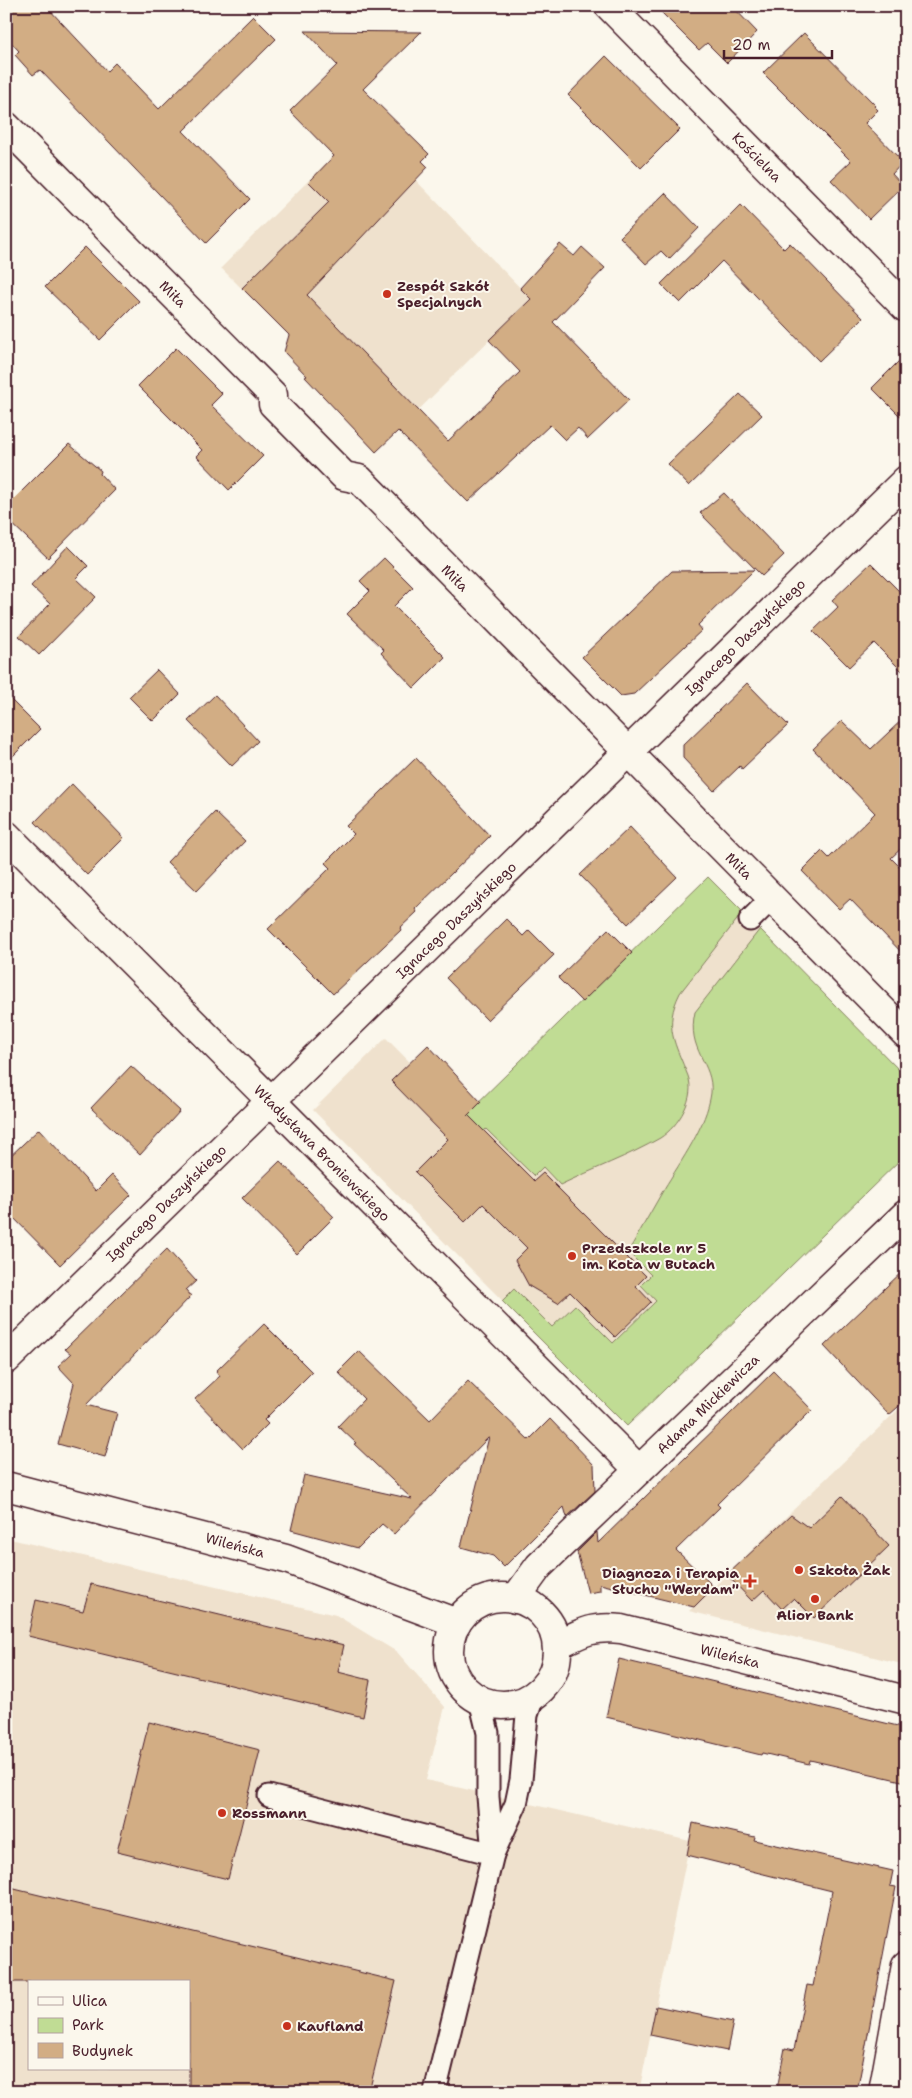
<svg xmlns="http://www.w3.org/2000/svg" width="912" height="2098" font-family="'Shantell Sans',sans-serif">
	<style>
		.built { fill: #efe1cd; fill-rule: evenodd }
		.green { fill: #c0dc94; stroke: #857e60 }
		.building { fill: #d2ad84; stroke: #4a1f2b }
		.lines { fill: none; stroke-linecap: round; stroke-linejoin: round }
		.service-casing { stroke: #4a1f2b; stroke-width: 25 }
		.minor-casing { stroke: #4a1f2b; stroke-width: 31 }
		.tertiary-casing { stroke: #4a1f2b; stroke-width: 31 }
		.service { stroke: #fbf7ec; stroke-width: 21 }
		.minor { stroke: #fbf7ec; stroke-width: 28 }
		.tertiary { stroke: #fbf7ec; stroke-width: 28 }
		.poi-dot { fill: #c8321e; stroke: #fbf7ec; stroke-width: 2 }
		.labels { text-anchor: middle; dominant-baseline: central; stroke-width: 4; stroke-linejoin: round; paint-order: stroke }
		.street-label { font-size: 14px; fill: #4a1f2b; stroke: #fbf7ec }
		.poi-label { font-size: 14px; font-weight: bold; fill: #4a1f2b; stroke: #fbf7ec; text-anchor: start }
	</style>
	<rect width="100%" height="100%" fill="#fbf7ec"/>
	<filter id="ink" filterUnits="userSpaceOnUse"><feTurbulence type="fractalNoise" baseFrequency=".02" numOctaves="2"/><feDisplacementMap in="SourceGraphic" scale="10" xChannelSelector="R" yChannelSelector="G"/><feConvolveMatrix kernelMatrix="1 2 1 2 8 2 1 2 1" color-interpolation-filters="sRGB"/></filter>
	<g filter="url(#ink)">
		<g class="built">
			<polygon points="363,126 531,299 376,452 305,377 313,369 289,335 221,268"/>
			<polygon points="708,877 906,1077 906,1154 756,1282 627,1426 313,1110 386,1038 464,1117"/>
			<polygon points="906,1402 906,1665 689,1611 790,1513"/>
			<path d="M 6,1538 L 336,1615 L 397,1652 L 445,1707 L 426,1780 L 690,1841 L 639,2092 L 6,2092 ZM 29,1982 L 189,1982 L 189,2069 L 29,2069 Z"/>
		</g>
		<g class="green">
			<path d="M 708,877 L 743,912 L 680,993 C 663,1027 675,1043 688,1076 C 696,1097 679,1126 660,1138 C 629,1156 593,1169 560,1185 L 543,1167 L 534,1176 L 486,1129 L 480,1135 L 463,1117 Z"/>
			<path d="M 760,929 L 906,1077 L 906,1154 L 627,1426 L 502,1301 L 514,1289 L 552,1327 L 575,1305 L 613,1343 L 656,1301 L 641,1285 L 651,1275 L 628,1252 C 640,1231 652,1210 664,1189 C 681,1161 707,1125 711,1093 C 714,1063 686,1051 695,1012 Z"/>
		</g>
		<g class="building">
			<polygon points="6,6 46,6 107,71 115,63 159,109 253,16 276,39 183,131 250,199 206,243 40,70 33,75 15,55 19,51 6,37"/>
			<polygon points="655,6 732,6 757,32 727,63 707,43 699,50"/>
			<polygon points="305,31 421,32 363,89 429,154 422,161 428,167 307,295 448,441 520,372 489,340 531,299 520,288 560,244 574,256 582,247 605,268 553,322 629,400 588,439 578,428 565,440 550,425 468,502 398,431 376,452 305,377 307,376 284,352 289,335 242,288 329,202 309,182 334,156 290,111 337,65"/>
			<polygon points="804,33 875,105 874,106 878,110 865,123 903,162 892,174 903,186 869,219 831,180 851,161 763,73"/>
			<polygon points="606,56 680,129 641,168 568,95"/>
			<polygon points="665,193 699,228 669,259 661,251 646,264 620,237"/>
			<polygon points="741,205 784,249 790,243 863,318 819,361 722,261 680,303 661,284"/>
			<polygon points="85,247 139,301 100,340 45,287"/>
			<polygon points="176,348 222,394 211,405 263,456 229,490 196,456 202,450 138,386"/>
			<polygon points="906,354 906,422 872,388"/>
			<polygon points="740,394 762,415 689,486 668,464"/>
			<polygon points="69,444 101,471 100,474 115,490 48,558 6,518 6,507"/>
			<polygon points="724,493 784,555 762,576 700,513"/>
			<polygon points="68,546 88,566 76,578 96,597 39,655 19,636 50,604 31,586"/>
			<polygon points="384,558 413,587 394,606 445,657 414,688 381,653 384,650 347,614 370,591 360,581"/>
			<polygon points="871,563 906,598 906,675 874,643 849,667 813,631 838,607 832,600"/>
			<polygon points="754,570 698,625 702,630 634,694 621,696 582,657 672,571"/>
			<polygon points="157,670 180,694 153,721 129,697"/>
			<polygon points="747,683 788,725 742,769 740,766 714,791 683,758 683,745"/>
			<polygon points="6,695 40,729 6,763"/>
			<polygon points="215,695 258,741 232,766 188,721"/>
			<polygon points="906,716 906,844 891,858 906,873 906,957 850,899 839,909 802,871 822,851 829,858 875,813 813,749 842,721 871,749"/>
			<polygon points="416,758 490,836 415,909 417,912 400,928 401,930 333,994 268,929 330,868 325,863 354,834 346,826"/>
			<polygon points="72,784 124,838 87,875 35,822"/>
			<polygon points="215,812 245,841 197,891 167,862"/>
			<polygon points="630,827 677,877 628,924 580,875"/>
			<polygon points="506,919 523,936 529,930 554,955 487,1020 446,978"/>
			<polygon points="608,929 632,953 582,1002 558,978"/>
			<polygon points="428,1045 481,1102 468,1115 534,1181 543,1173 646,1276 636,1286 651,1302 615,1337 570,1292 558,1303 529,1286 515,1260 527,1248 483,1204 465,1222 415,1172 448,1139 391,1081"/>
			<polygon points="131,1066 180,1111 140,1155 91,1108"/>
			<polygon points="39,1129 96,1191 112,1175 131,1195 60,1265 6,1210 6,1160"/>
			<polygon points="280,1161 334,1217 297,1254 242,1198"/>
			<polygon points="167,1249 196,1281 186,1290 191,1296 86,1405 117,1413 105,1457 58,1444 74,1383 58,1366 71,1354 65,1349"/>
			<polygon points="906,1268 906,1400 889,1415 824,1346"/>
			<polygon points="264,1324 312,1372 264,1420 268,1424 243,1449 195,1399 220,1376 216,1371"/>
			<polygon points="359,1351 430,1420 468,1381 529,1440 550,1419 594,1465 595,1491 567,1517 564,1507 504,1567 493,1556 461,1547 489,1437 394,1534 382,1524 358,1548 291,1530 304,1475 412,1499 354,1444 356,1443 338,1426 364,1399 338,1372"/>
			<polygon points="774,1371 812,1410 717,1504 720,1507 676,1550 714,1587 694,1607 600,1584 600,1591 588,1593 577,1552 597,1532 598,1543"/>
			<polygon points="842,1496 889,1546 814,1618 794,1598 782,1609 764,1590 752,1601 727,1575 791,1515 809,1528"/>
			<polygon points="91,1584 344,1645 338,1672 370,1680 363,1717 28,1636 36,1600 83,1611"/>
			<polygon points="619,1659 906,1728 906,1782 810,1760 809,1764 762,1753 761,1755 606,1717"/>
			<polygon points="149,1722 260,1750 228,1879 117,1852"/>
			<polygon points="693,1823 755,1837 754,1840 893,1871 890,1886 896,1887 857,2092 792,2092 777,2089 785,2048 794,2050 807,1985 813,1986 832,1891 687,1855"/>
			<polygon points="6,1887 396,1981 369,2092 189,2092 189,1982 6,1982"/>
			<polygon points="656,2006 733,2022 727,2051 650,2035"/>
		</g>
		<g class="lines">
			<defs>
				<g id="service">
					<polyline points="750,920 771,899"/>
					<polyline points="480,1700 488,1733 488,1797 493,1853"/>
					<polyline points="269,1796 493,1854"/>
					<polyline points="435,2092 493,1854 516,1804 521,1780 527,1715 533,1697"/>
				</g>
				<g id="minor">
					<polyline points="609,6 906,308"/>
					<polyline points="6,126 273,395 273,404 344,476 359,479 906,1034"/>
					<polyline points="6,835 639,1470"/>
					<polyline points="6,1360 906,480"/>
					<polyline points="515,1599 539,1566 906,1214"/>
					<polyline points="883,2092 906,1965"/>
				</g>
				<g id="tertiary">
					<polyline points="6,1486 286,1559 457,1623"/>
					<circle cx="503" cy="1651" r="54"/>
					<path d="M 557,1645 C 582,1632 592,1626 621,1629 L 906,1700"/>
				</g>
			</defs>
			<use href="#service" class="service-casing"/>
			<use href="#minor" class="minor-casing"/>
			<use href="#tertiary" class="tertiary-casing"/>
			<use href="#service" class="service"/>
			<use href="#minor" class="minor"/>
			<use href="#tertiary" class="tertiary"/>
		</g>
	</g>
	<g class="poi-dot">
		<circle cx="387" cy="294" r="5"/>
		<circle cx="572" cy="1256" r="5"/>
		<circle cx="799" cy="1570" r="5"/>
		<path d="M747.5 1573.5h5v5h5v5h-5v5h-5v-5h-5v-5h5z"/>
		<circle cx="815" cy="1599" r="5"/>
		<circle cx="222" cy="1813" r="5"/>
		<circle cx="287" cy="2026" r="5"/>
	</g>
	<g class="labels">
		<g class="street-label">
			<text transform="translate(757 157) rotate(45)">Kościelna</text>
			<text transform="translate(173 294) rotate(45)">Miła</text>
			<text transform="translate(455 578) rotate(45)">Miła</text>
			<text transform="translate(745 637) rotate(-44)">Ignacego Daszyńskiego</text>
			<text transform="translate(739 866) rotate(45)">Miła</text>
			<text transform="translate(456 920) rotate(-44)">Ignacego Daszyńskiego</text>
			<text transform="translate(322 1153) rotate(45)">Władysława Broniewskiego</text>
			<text transform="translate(166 1203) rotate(-44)">Ignacego Daszyńskiego</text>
			<text transform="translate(708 1404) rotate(-44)">Adama Mickiewicza</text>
			<text transform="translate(235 1545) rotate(15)">Wileńska</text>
			<text transform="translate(730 1656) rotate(14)">Wileńska</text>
		</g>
		<g class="poi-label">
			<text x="397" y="286">Zespół Szkół<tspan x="397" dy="16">Specjalnych</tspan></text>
			<text x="582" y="1248">Przedszkole nr 5<tspan x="582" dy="16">im. Kota w Butach</tspan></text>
			<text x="809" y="1570">Szkoła Żak</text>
			<text x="739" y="1573" text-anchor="end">Diagnoza i Terapia<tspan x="739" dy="16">Słuchu "Werdam"</tspan></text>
			<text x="815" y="1615" text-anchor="middle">Alior Bank</text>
			<text x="232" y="1813">Rossmann</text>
			<text x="297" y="2026">Kaufland</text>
		</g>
	</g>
	<rect width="912" height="2098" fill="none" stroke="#fbf7ec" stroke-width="25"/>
	<rect x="12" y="12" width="887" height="2073" fill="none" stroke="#4a1f2b" stroke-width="2" filter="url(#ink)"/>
	<rect x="28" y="1980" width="162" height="90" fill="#fbf7ec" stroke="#b4a19f"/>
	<rect x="38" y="1997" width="25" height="8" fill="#fbf7ec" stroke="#b4a19f"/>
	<text x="72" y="2006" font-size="15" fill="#4a1f2b">Ulica</text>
	<rect x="38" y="2018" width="25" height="15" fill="#c0dc94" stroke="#b4a19f"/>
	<text x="72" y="2030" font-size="15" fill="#4a1f2b">Park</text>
	<rect x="38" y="2043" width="25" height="15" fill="#d2ad84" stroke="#b4a19f"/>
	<text x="72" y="2056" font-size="15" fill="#4a1f2b">Budynek</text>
	<path d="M724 50v8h108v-8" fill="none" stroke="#4a1f2b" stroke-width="2.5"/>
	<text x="732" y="50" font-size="15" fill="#4a1f2b" stroke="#fbf7ec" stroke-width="4" paint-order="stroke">20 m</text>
</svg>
